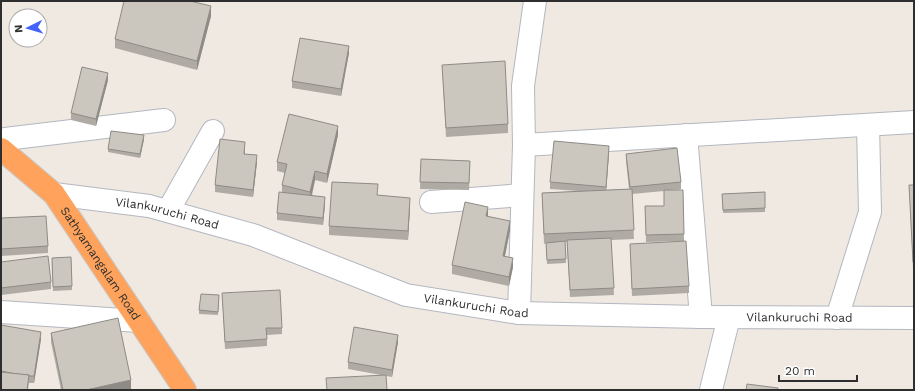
<svg xmlns="http://www.w3.org/2000/svg" width="915" height="391" font-family="'Work Sans',sans-serif">
	<style>
		.lines { fill: none; stroke-linecap: round; stroke-linejoin: round }
		.street-casing { stroke: #b4b7c1; stroke-width: 24 }
		.secondary-casing { stroke: #b4b7c1; stroke-width: 24 }
		.highway-casing { stroke: #c9c9c9; stroke-width: 24 }
		.street { stroke: #fff; stroke-width: 22 }
		.secondary { stroke: #fff; stroke-width: 22 }
		.highway { stroke: #ffa35c; stroke-width: 22 }
		.wall { fill: #afaba4 }
		.shaded-wall { fill: #8e8b86 }
		.building { fill: #cbc7bf; stroke: #8e8b86 }
		.labels { text-anchor: middle; dominant-baseline: central; stroke-width: 3; stroke-linejoin: round; paint-order: stroke }
		.street-label { font-size: 12px; fill: #2e2e2e; stroke: #fff }
	</style>
	<rect width="100%" height="100%" fill="#efe9e1"/>
	<g class="lines">
		<defs>
			<g id="street">
				<polyline points="686,135 701,317"/>
				<polyline points="5,139 164,120"/>
				<polyline points="524,145 914,122"/>
				<polyline points="431,202 522,195"/>
				<polyline points="168,211 213,131"/>
				<polyline points="1,312 139,321"/>
				<polyline points="519,313 524,145 523,86 535,1"/>
				<polyline points="837,318 870,212 868,125"/>
				<polyline points="711,390 729,317"/>
			</g>
			<g id="secondary">
				<path id="s1" d="M 54,194 L 149,206 L 253,235 L 406,295 L 519,313 L 701,317 L 914,318"/>
			</g>
			<g id="highway">
				<path id="s2" d="M 1,149 L 54,194 L 185,390"/>
			</g>
		</defs>
		<use href="#street" class="street-casing"/>
		<use href="#secondary" class="secondary-casing"/>
		<use href="#highway" class="highway-casing"/>
		<use href="#street" class="street"/>
		<use href="#secondary" class="secondary"/>
		<use href="#highway" class="highway"/>
	</g>
	<g class="wall">
		<polygon points="211,16 197,70 115,48 115,39"/>
		<polygon points="349,53 341,96 292,88 292,81"/>
		<polygon points="442,65 508,124 508,133 446,137"/>
		<polygon points="108,80 96,126 71,120 71,113"/>
		<polygon points="338,135 327,183 315,180 312,196 325,204 323,225 277,220 277,213 282,193 282,185 285,173 277,171 277,162"/>
		<polygon points="144,139 140,158 108,152 108,149"/>
		<polygon points="245,149 245,154 257,162 253,197 215,192 215,185"/>
		<polygon points="609,153 606,190 629,189 626,161 626,154 681,182 681,189 670,190 683,190 684,241 646,242 645,206 664,206 664,191 632,194 634,239 611,240 614,295 570,297 567,242 565,242 566,263 547,264 546,243 544,244 542,193 578,191 550,189 550,182"/>
		<polygon points="421,159 470,161 469,190 420,189"/>
		<polygon points="909,185 914,185 914,269 913,269"/>
		<polygon points="765,192 765,212 723,213 722,194"/>
		<polygon points="378,195 410,207 408,240 329,235 329,226"/>
		<polygon points="488,216 510,230 505,256 513,267 509,286 452,274 452,265"/>
		<polygon points="1,218 48,246 48,253 1,256"/>
		<polygon points="630,244 689,286 689,293 632,296"/>
		<polygon points="71,257 72,290 53,291 52,258"/>
		<polygon points="1,262 51,282 51,289 1,295"/>
		<polygon points="222,293 282,328 282,334 267,335 267,346 225,349"/>
		<polygon points="219,295 218,315 199,314 199,310"/>
		<polygon points="1,325 41,339 34,383 29,383 28,390 1,390"/>
		<polygon points="51,333 131,389 128,390 61,390 51,342"/>
		<polygon points="398,342 392,377 348,369 348,362"/>
	</g>
	<g class="shaded-wall">
		<polygon points="211,6 211,16 197,70 197,61"/>
		<polygon points="349,46 349,53 341,96 341,89"/>
		<polygon points="108,73 108,80 96,126 96,119"/>
		<polygon points="338,126 338,135 327,183 327,174"/>
		<polygon points="144,135 144,139 140,158 140,154"/>
		<polygon points="609,146 609,153 606,194 606,187"/>
		<polygon points="257,155 257,162 253,197 253,190"/>
		<polygon points="315,171 315,180 310,201 310,192"/>
		<polygon points="325,197 325,204 323,225 323,218"/>
		<polygon points="410,198 410,207 408,240 408,231"/>
		<polygon points="488,207 488,216 486,216"/>
		<polygon points="510,221 510,230 503,265 503,256"/>
		<polygon points="513,258 513,267 509,286 509,277"/>
		<polygon points="41,332 41,339 34,383 34,376"/>
		<polygon points="398,335 398,342 392,377 392,370"/>
		<polygon points="131,380 131,389 128,390 86,390"/>
	</g>
	<g class="building">
		<polygon points="124,1 190,1 211,6 197,61 115,39"/>
		<polygon points="300,38 349,46 341,89 292,81"/>
		<polygon points="505,61 508,124 446,128 442,65"/>
		<polygon points="82,67 108,73 96,119 71,113"/>
		<polygon points="289,114 338,126 327,174 315,171 310,192 282,185 287,164 277,162"/>
		<polygon points="111,131 144,135 140,154 108,149"/>
		<polygon points="220,139 245,142 244,154 257,155 253,190 215,185"/>
		<polygon points="554,141 609,146 606,187 550,182"/>
		<polygon points="677,148 681,182 630,187 626,154"/>
		<polygon points="421,159 470,161 469,183 420,182"/>
		<polygon points="332,182 378,184 377,195 410,198 408,231 329,226"/>
		<polygon points="909,185 914,185 914,262 913,262"/>
		<polygon points="632,189 634,230 544,234 542,193"/>
		<polygon points="664,190 683,190 684,234 646,235 645,206 664,206"/>
		<polygon points="279,192 325,197 323,218 277,213"/>
		<polygon points="765,192 765,208 723,210 722,194"/>
		<polygon points="465,202 488,207 486,216 510,221 503,256 513,258 509,277 452,265"/>
		<polygon points="46,216 48,246 1,249 1,218"/>
		<polygon points="611,238 614,288 570,290 567,240"/>
		<polygon points="565,241 566,259 547,260 546,243"/>
		<polygon points="686,241 689,286 632,289 630,244"/>
		<polygon points="48,256 51,282 1,288 1,262"/>
		<polygon points="71,257 72,286 53,287 52,258"/>
		<polygon points="280,290 282,328 266,328 267,339 225,342 222,293"/>
		<polygon points="201,294 219,295 218,312 199,310"/>
		<polygon points="118,318 131,380 86,390 63,390 51,333"/>
		<polygon points="1,325 41,332 34,376 29,376 29,375 16,374 1,371"/>
		<polygon points="354,327 398,335 392,370 348,362"/>
		<polygon points="1,372 29,375 27,390 1,390"/>
		<polygon points="386,375 387,390 327,390 326,378"/>
		<polygon points="747,384 778,388 778,390 746,390"/>
	</g>
	<g class="labels">
		<g class="street-label">
			<text stroke="none"><textPath href="#s1" startOffset="115">Vilankuruchi Road</textPath></text>
			<text stroke="none"><textPath href="#s2" startOffset="153">Sathyamangalam Road</textPath></text>
			<text stroke="none"><textPath href="#s1" startOffset="439">Vilankuruchi Road</textPath></text>
			<text stroke="none"><textPath href="#s1" startOffset="763">Vilankuruchi Road</textPath></text>
		</g>
	</g>
	<rect width="915" height="391" fill="none" stroke="#2e2e2e" stroke-width="4"/>
	<g transform="translate(28 28) rotate(265)"><circle r="19" fill="#ffffff" stroke="#ababab"/>
	<path d="M0-3L7 15L0 10L-7 15Z" fill="#4264fb"/>
	<text y="-6" font-size="11" font-weight="bold" text-anchor="middle" fill="#2e2e2e">N</text>
	</g>
	<path d="M779 375v6h78v-6" fill="none" stroke="#2e2e2e" stroke-width="2"/>
	<text x="785" y="375" font-size="12" fill="#2e2e2e" stroke="#ffffff" stroke-width="3" paint-order="stroke">20 m</text>
</svg>
